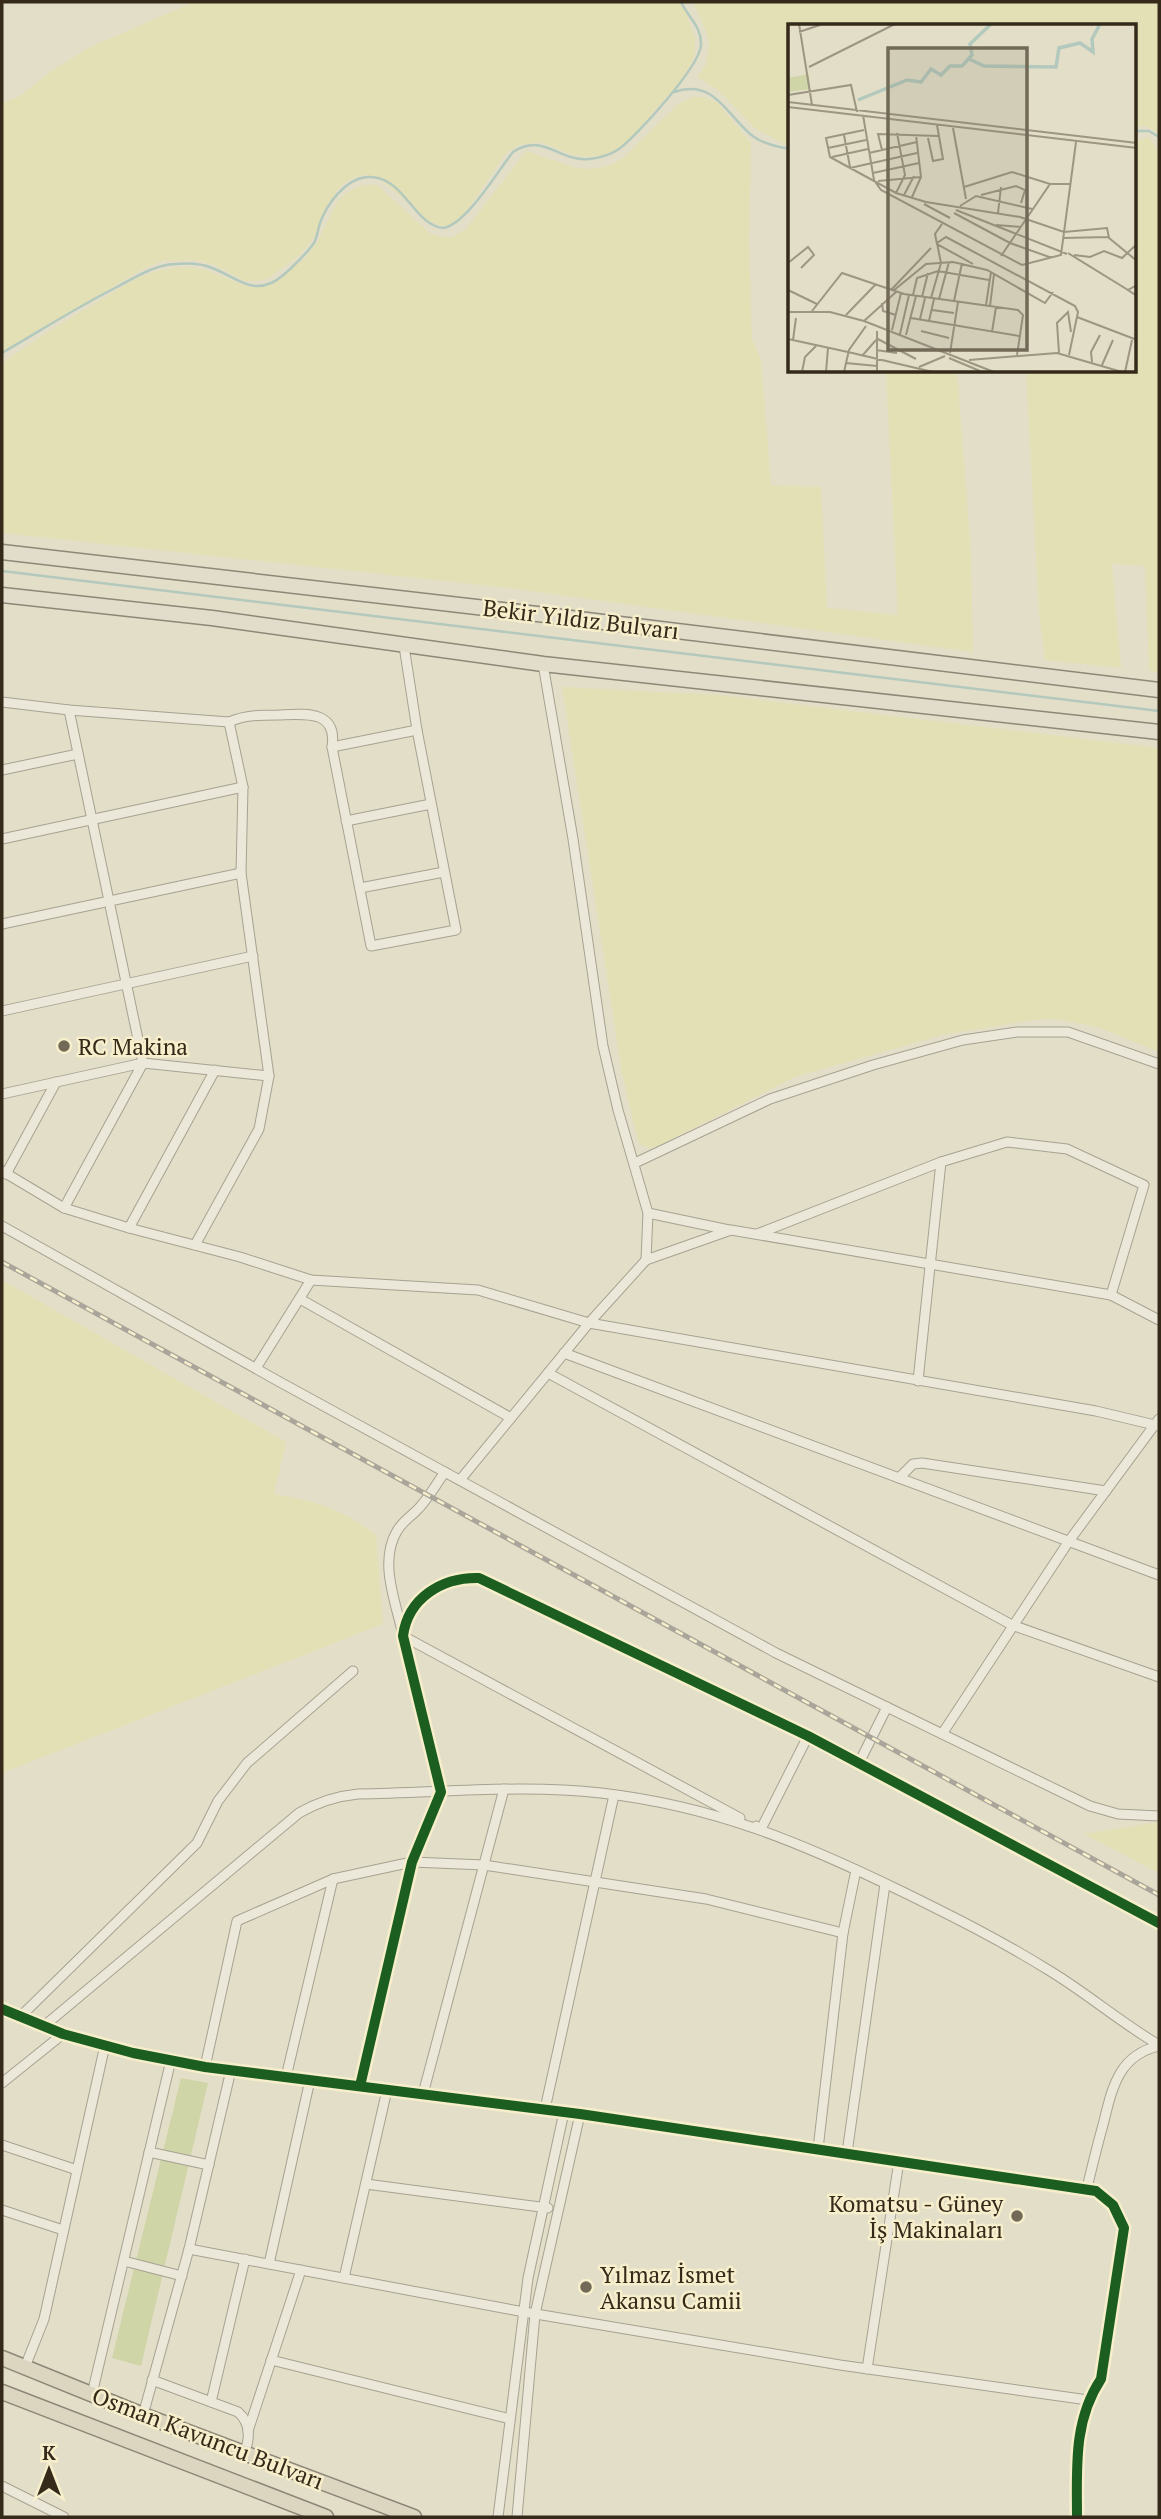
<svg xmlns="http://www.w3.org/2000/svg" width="1161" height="2519" font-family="'PT Serif',serif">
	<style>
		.farmland { fill: #e4e0b6 }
		.green { fill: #d0d5a8 }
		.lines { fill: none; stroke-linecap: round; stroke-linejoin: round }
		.stream { stroke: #b3c9bd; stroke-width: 2.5 }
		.minor-casing { stroke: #a7a291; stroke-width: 11 }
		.primary-casing { stroke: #8d8778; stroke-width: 17 }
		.trunk-casing { stroke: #8d8778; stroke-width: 17 }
		.minor { stroke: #ebe7d9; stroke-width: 9 }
		.primary { stroke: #e2ddca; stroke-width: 14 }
		.trunk { stroke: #dcd6c1; stroke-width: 14 }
		.rail-casing { stroke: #a9a59a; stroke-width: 5 }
		.rail { stroke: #f7eecb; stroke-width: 2.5; stroke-dasharray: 8; stroke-linecap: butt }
		.cycleway-casing { stroke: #f7eecb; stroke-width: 15 }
		.cycleway { stroke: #1b5e20; stroke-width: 10 }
		.poi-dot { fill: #726957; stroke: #f7eecb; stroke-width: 2.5 }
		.labels { text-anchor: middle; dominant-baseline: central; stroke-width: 5; stroke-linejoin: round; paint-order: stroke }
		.street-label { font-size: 23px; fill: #352a1a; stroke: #f7eecb }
		.poi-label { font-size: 23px; fill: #352a1a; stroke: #f7eecb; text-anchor: start }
		.inset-river { fill: none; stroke: #b3c9bd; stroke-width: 3.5 }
		.inset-road { fill: none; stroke: #9d9682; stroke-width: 2 }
		.view { fill: #726957; fill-opacity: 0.15; stroke: #726957; stroke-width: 3.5 }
		.inset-edge { fill: none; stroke: #352a1a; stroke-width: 3.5 }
	</style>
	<rect width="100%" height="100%" fill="#e3dec7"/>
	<g class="farmland">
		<polygon points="194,2 682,2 695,38 695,53 691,66 684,77 626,144 605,155 589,157 572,155 541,142 519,145 506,153 460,221 456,224 442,226 430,222 379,178 367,175 355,177 344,183 336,192 313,239 300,255 269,278 257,281 245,281 212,264 194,260 163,261 143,269 2,353 2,103 20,96 53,70 90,47"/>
		<polygon points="693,2 1159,2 1159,133 1146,126 1135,127 1135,26 790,26 788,146 753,127 718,90 697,77 706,64 709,43 705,29"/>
		<polygon points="693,97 704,97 718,103 751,143 749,244 752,340 761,360 771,485 821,487 827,608 898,615 886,371 957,371 971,553 973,652 509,588 2,533 2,363 49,331 137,278 160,270 184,267 206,270 249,287 261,287 273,283 304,259 317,242 337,202 346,193 360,186 376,184 430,233 442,237 453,237 466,229 526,151 577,168 592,169 608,166 623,158 678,104"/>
		<polygon points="1149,137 1159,153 1159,672 1149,671 1145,566 1112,564 1121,668 1045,660 1039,613 1026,371 1135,371 1135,142"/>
		<polygon points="562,687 718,695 1159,748 1159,1052 1097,1027 1057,1019 1033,1020 942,1035 795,1077 658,1146 650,1148 643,1146 638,1141 622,1073"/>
		<polygon points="2,1280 286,1442 274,1494 301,1499 328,1507 353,1519 376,1535 383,1624 2,1773"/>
		<polygon points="1159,1822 1159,1873 1084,1834"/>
	</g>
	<polygon class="green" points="181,2078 208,2083 141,2366 112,2358"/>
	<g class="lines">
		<g class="stream">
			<path d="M 674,92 C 716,78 727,117 754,137 C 764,144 778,147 790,149"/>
			<polyline points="1135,131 1149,131 1159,137"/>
			<path d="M 2,353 C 40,331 77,307 117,287 C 136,277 154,265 175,264 C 187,263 201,263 212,268 C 232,275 249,293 271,283 C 282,279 307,253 314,243 C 317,238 318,229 320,223 C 327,204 345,179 367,177 C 404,174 413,226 444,228 C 468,222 497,172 513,152 C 544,132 559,162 589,159 C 599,158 610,155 619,149 C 637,136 700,66 701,45 C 702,27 688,17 681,2"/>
			<polyline points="2,571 1159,711"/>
		</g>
		<defs>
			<g id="minor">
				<polyline points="543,664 573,839 603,1046 618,1110 648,1213 646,1260"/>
				<path d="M 2,702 L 69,710 L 229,722 C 245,715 260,715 278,715 C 303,714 338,709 332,747 L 371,946 L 456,930 L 417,730 L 404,646"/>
				<polyline points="332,747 417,730"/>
				<polyline points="2,770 78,754"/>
				<polyline points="346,821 431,804"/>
				<polyline points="2,839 243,787"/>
				<polyline points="360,888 444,872"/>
				<polyline points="2,924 241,873"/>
				<polyline points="2,1011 253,956"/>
				<polyline points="2,1094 143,1063 269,1076"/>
				<polyline points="635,1163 770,1099 873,1065 963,1040 1017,1032 1068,1032 1159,1064"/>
				<polyline points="2,1171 64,1208 129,1228 240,1257 311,1280 478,1290 589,1323 1096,1411 1159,1426"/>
				<polyline points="6,1174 56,1082"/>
				<polyline points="64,1208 143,1063 69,710"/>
				<polyline points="648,1213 729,1230"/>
				<polyline points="2,1226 278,1381 776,1653 1090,1806 1118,1814 1159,1816"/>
				<polyline points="129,1228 215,1070"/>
				<polyline points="757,1234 941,1162 1007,1142 1067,1149 1144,1185 1111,1295"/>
				<polyline points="195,1245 259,1129 269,1076 241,873 243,787 229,722"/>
				<polyline points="300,1299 511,1418"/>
				<polyline points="564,1353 1159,1575"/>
				<polyline points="256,1368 311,1280"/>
				<polyline points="548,1373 1012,1625 1159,1677"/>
				<polyline points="918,1381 941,1162"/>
				<polyline points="899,1478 913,1464 922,1463 1106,1491"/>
				<polyline points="460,1480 589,1323 646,1260 731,1230 1111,1295 1159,1320"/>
				<path d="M 402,1631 C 395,1600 379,1561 397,1531 C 402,1522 409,1518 416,1511 C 427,1501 436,1484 445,1472"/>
				<polyline points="403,1636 740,1818"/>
				<polyline points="942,1734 1069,1541 1159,1419"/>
				<polyline points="859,1763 887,1707"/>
				<polyline points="756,1826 761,1829 808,1736"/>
				<path d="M 2,2009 L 63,2034 L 133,2053 L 205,2067 L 580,2114 L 1096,2191 L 1113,2205 L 1124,2228 L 1101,2379 C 1073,2421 1077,2469 1077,2517"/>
				<polyline points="21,2016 197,1843 218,1801 247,1763 353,1671"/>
				<path d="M 44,2026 L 299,1813 C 318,1802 337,1796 358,1794 C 439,1793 521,1784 601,1793 C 714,1806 800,1842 901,1891 C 952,1916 1002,1941 1050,1971 C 1088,1994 1121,2023 1159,2045"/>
				<polyline points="205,2067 237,1921 333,1879 412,1862 484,1865 706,1899 843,1933"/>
				<polyline points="286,2077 333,1879"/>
				<polyline points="2,2083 63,2034"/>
				<path d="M 360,2086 L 412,1862 L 441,1792 L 403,1636 C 408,1598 442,1577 479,1578 L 808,1736 L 1159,1923"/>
				<polyline points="423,2094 504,1789"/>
				<polyline points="545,2109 614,1795"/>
				<polyline points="2,2145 77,2170"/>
				<polyline points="818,2149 843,1933 856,1870"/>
				<polyline points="149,2152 209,2165"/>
				<polyline points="847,2153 885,1884"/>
				<polyline points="366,2184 548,2208"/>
				<path d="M 1087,2188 C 1092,2167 1097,2146 1103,2125 C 1112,2089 1118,2055 1159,2046"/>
				<polyline points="2,2210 63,2230"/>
				<polyline points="189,2249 524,2312 840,2365 1088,2400"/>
				<polyline points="124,2261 182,2276"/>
				<polyline points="269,2264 310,2080"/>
				<polyline points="344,2278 387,2090"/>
				<polyline points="271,2360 510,2419"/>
				<polyline points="25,2367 44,2319 105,2045"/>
				<polyline points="867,2369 899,2161"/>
				<path d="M 152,2380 L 238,2412 C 251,2423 250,2439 244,2454"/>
				<polyline points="92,2394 171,2060"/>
				<polyline points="211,2402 245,2259"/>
				<polyline points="143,2415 189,2249 231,2070"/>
				<polyline points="248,2431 301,2270"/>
				<polyline points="2,2486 64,2517"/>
				<polyline points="498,2517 528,2278 564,2112"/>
				<polyline points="517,2517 535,2314 580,2114"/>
			</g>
			<g id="primary">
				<polyline points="2,552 546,615 1159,690"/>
				<polyline points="2,595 212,618 543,664 1159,732"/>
			</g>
			<g id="trunk">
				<polyline points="2,2358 143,2415 414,2517"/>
				<polyline points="2,2392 326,2517"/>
			</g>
		</defs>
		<use href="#minor" class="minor-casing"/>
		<use href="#primary" class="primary-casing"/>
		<use href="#trunk" class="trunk-casing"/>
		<use href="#minor" class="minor"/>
		<use href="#primary" class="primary"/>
		<use href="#trunk" class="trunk"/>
		<defs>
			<polyline id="rail" points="2,1262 1159,1895"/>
		</defs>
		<use href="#rail" class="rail-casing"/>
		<use href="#rail" class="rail"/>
		<defs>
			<g id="cycleway">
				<path d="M 2,2009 L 63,2034 L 133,2053 L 205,2067 L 580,2114 L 1096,2191 L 1113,2205 L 1124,2228 L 1101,2379 C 1073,2421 1077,2469 1077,2517"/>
				<path d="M 360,2086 L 412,1862 L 441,1792 L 403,1636 C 408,1598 442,1577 479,1578 L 808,1736 L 1159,1923"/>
			</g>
		</defs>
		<use href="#cycleway" class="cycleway-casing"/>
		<use href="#cycleway" class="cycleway"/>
	</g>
	<g class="poi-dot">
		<circle cx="64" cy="1046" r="7"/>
		<circle cx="1017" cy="2216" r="7"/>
		<circle cx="586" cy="2287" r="7"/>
	</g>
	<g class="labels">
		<g class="street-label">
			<text transform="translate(581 619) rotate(7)">Bekir Yıldız Bulvarı</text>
			<text transform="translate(208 2438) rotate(21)">Osman Kavuncu Bulvarı</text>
		</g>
		<g class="poi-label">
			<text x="78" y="1046">RC Makina</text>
			<text x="1003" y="2203" text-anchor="end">Komatsu - Güney<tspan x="1003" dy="26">İş Makinaları</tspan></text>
			<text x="600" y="2274">Yılmaz İsmet<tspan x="600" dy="26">Akansu Camii</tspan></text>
		</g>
	</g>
	<g transform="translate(788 24)">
		<rect width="348" height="348" fill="#e3dec7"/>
		<path d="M 21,50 L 22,65 L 0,68 L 0,54 Z" fill="#d0d5a8"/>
		<path class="inset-river" d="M 181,35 L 196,42 L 268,43 L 271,24 L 292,19 L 305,28 L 304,15 L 312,0M 70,76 L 119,56 L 133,58 L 143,45 L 153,51 L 162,42 L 174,42 L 184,31 L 182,20 L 203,0"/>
		<path class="inset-road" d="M 11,0 L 24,81M 11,8 L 32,1M 21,43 L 107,0M 0,71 L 63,61 L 69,88M 0,78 L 349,119M 0,83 L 349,124M 75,91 L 86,156 L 93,166 L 234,241 L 273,231 L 288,118M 165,104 L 178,175M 76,106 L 38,114 L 42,133 L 108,169 L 138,178 L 232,193 L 276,208 L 319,204 L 321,214 L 349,237M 56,111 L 62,143M 140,114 L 145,137 L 155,135 L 149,101M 40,124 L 78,116M 94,126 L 90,110 L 150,112M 81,129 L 129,118M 44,133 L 80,125M 62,144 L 129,129M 85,149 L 131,139M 90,157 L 133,153M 176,163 L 224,148 L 262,160M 108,169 L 117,151 L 109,109M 116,171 L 126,152M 193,171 L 228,162 L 237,166 L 233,179M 124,173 L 133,153 L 128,111M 136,180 L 162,194M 172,182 L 188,172 L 244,185M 168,186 L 279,230M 166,189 L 222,219 L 264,234M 210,189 L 213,163M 154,200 L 147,210 L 149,220 L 185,240M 208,201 L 233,203M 275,214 L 320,213M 280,229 L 340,266M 286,231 L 302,233 L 316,227 L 334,234 L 349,220M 213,232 L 262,160 L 283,160M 0,239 L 20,223 L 26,231 L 13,244M 349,261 L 340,266 L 349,272M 0,266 L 29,280M 103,266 L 143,224M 105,267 L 138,240 L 165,238 L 199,246 L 257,279 L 265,268M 125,271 L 129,254 L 150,247 L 201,256M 134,273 L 140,249M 143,274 L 153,239 L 149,219 L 158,213 L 287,282 L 290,288 L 281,331M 151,275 L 161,238M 166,277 L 174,239M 94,279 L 95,287 L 108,291M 198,281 L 203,248M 202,282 L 206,250M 144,286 L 166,289M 24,287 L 54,249 L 116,270 L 230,286 L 235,291 L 229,331M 0,288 L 42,288 L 76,297 L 206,348M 58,291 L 88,260M 289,293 L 349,316M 123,294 L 231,312M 132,295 L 137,274M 76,297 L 108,268M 141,297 L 146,275M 104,306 L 113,269M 133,307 L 161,314M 204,308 L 208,283M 112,310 L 121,271M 118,311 L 128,272M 88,314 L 128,335M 0,315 L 60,328M 5,316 L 8,294M 88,326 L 109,329M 60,328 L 145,348M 162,329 L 170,278M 271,329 L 269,299 L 280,288 L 283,308M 74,332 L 88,316M 161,334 L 192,347M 181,336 L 269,329 L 334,348M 304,338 L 303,328 L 312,311M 58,339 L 89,342M 314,341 L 325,316M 131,343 L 157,332M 14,348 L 17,333 L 28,322M 38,348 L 40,324M 56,348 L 61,326 L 78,302M 89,348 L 89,307M 337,348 L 344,316"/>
		<path class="view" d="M 100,24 L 239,24 L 239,326 L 100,326 Z"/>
		<rect width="348" height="348" class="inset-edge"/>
	</g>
	<rect width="1161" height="2519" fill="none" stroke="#352a1a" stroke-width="7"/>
	<g transform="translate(49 2470)" stroke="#f7eecb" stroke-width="5" paint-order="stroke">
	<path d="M0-5L12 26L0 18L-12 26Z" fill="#352a1a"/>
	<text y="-10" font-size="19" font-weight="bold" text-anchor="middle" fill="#352a1a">K</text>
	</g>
</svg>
